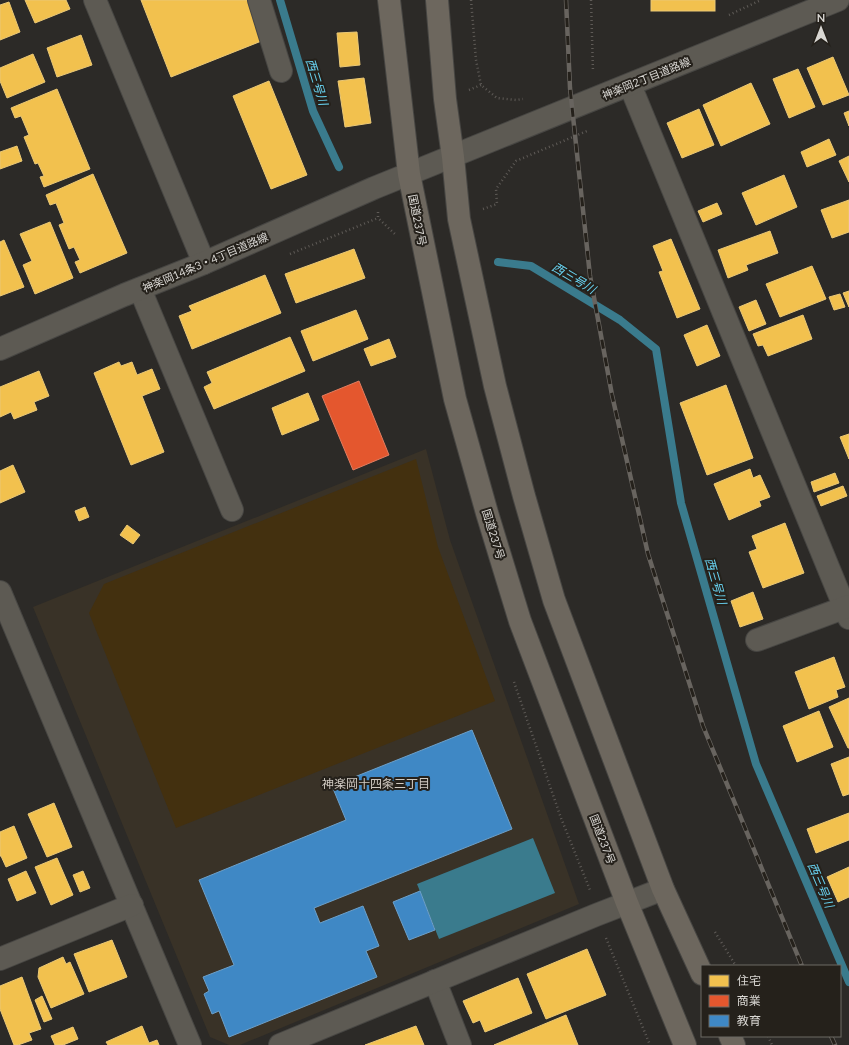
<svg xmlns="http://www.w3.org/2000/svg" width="849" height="1045" font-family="Lato,'Noto Sans JP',sans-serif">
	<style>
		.built { fill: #393227 }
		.green { fill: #43300f }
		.water { fill: #3a7b8d }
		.homes { fill: #f2c14e; stroke: #eac876 }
		.shops { fill: #e4572e; stroke: #e17d60 }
		.schools { fill: #3f88c5; stroke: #6da0c9 }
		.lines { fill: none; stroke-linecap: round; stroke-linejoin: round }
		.stream { stroke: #3a7b8d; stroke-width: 8 }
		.minor-casing { stroke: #474643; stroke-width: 24 }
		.highway-casing { stroke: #474643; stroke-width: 24 }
		.path { stroke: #5f5b57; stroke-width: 2.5; stroke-dasharray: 1 3; stroke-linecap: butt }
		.minor { stroke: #5d5a53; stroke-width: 22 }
		.highway { stroke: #6d675e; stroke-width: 22 }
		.rail-casing { stroke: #68645f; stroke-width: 4.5 }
		.rail { stroke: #25211b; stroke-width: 3; stroke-dasharray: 9; stroke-linecap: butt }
		.labels { text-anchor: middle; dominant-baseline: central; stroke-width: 4; stroke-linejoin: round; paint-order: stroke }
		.street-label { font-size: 11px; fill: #d9d7d3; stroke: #25211b }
		.water-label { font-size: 12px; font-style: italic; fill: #68d3f2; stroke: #25211b }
		.neighbourhood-label { font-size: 12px; fill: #d0cac2; stroke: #25211b }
	</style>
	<rect width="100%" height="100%" fill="#2c2a27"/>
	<polygon class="built" points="426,449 450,540 579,904 240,1045 229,1045 210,1037 33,607"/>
	<polygon class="green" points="416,459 438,547 495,701 176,828 89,613 104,584"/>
	<polygon class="water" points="533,838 555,893 439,939 417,884"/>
	<g class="homes">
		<polygon points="25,0 66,0 70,9 35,23"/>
		<polygon points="141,0 249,0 264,40 171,77"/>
		<rect x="651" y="0" width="64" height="11"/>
		<polygon points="9,2 20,32 0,40 0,5"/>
		<polygon points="357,32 360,65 340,67 337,33"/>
		<polygon points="81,35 92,65 57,77 47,48"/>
		<polygon points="33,54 45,82 7,98 0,81 0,68"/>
		<polygon points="833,57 849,95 823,105 807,68"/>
		<polygon points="798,69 815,107 789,118 773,79"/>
		<polygon points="364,78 371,123 345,127 338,81"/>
		<polygon points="269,81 307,175 271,189 233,96"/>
		<polygon points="751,83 770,124 721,146 703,105"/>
		<polygon points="57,89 90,169 44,187 40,177 44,176 38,163 35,164 24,137 29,135 21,116 15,118 11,108"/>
		<polygon points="699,109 714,145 682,158 667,123"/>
		<polygon points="849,111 849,126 844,113"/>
		<polygon points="829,139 836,155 807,167 801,152"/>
		<polygon points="17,146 22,161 0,169 0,152"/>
		<polygon points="849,156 849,182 839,161"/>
		<polygon points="93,174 127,253 80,273 75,262 80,260 74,247 69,249 59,225 64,223 56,203 50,205 46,195"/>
		<polygon points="784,175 797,207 756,225 742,193"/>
		<polygon points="849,200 849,232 832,238 821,210"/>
		<polygon points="717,203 722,214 703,222 698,211"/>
		<polygon points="50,222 73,278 35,294 23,265 32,261 20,234"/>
		<polygon points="770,231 778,253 746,265 748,270 728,278 718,250"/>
		<polygon points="671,239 700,309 677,318 659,272 663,271 653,246"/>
		<polygon points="4,240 24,287 0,296 0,242"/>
		<polygon points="354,249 365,278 296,303 285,274"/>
		<polygon points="812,266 826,299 780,317 766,284"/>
		<polygon points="265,275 281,313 192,349 179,316 192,311 189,306"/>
		<polygon points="849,291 849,307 843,293"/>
		<polygon points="840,294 845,307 834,310 829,297"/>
		<polygon points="756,300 766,324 749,331 739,307"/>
		<polygon points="356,310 368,339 313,361 301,331"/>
		<polygon points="803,315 812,339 768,356 763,345 758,346 753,334"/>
		<polygon points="707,325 720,356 697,366 684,335"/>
		<polygon points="290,337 305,371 214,409 204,387 212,383 207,372"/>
		<polygon points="389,339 396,357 371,366 364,349"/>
		<polygon points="119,362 121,366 132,362 137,375 152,369 160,389 142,396 164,452 131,465 94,373"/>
		<polygon points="39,371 49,396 34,402 37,410 14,419 11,412 0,417 0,387"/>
		<polygon points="726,385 753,458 707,475 680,403"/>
		<polygon points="308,393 319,420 282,435 272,408"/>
		<polygon points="849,434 849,459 840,437"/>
		<polygon points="13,465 25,492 0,503 0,471"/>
		<polygon points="750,469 753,478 760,475 770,497 759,501 761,506 729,520 714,484"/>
		<polygon points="835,473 839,483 814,492 811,482"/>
		<polygon points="843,486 847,496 821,506 817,496"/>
		<polygon points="85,507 89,517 79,521 75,511"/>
		<polygon points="785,523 804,573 763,588 749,552 757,549 752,536"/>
		<polygon points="127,525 140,535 133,544 120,535"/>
		<polygon points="753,592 763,619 740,627 731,601"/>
		<polygon points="834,657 845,687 836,690 838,697 809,709 795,672"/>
		<polygon points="849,698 849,748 848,748 829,707"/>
		<polygon points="819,711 833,747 797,762 783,726"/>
		<polygon points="849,757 849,794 843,796 831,764"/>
		<polygon points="54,803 72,847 47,857 28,814"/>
		<polygon points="849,813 849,840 816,853 807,829"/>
		<polygon points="14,826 27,858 6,867 1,856 0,856 0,832"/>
		<polygon points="57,858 73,895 51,905 35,867"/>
		<polygon points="849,867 849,897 838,902 827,877"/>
		<polygon points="26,871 36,893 17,901 8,879"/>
		<polygon points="83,871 90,888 80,892 73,875"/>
		<polygon points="112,940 127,977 89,992 74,954"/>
		<polygon points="587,949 606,995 546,1019 527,974"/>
		<polygon points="63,957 66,964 70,962 84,994 51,1008 38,977 39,968"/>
		<polygon points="22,977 41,1029 29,1033 32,1040 18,1045 14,1045 0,1009 0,986"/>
		<polygon points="518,978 532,1013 485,1032 480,1020 473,1023 463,1001"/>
		<polygon points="42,996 52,1019 44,1022 35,1000"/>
		<polygon points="566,1015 578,1045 494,1045"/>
		<polygon points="142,1026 149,1043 157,1040 159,1045 108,1045 106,1042"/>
		<polygon points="416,1026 424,1045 365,1045"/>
		<polygon points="73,1027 78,1039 63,1045 55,1045 51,1036"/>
	</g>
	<polygon class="shops" points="359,381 389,455 353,470 322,396"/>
	<g class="schools">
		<polygon points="472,730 512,829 314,908 320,923 363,906 379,946 366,951 377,977 229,1037 219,1011 212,1014 204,994 209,991 203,977 234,965 199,880 346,820 332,786"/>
		<polygon points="420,891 435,930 409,940 393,902"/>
	</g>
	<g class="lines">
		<g class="stream">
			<polyline points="280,0 313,111 339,167"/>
			<polyline points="498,262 531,266 620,320 656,349 681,503 756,764 849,982"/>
		</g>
		<defs>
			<g id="minor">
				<polyline points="95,0 204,263"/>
				<polyline points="259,0 281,71"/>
				<polyline points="630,85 849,618"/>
				<polyline points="140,289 232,510"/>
				<polyline points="0,349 124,295 204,263 374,188 838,0"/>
				<polyline points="0,592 190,1045"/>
				<polyline points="757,640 849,606"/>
				<polyline points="0,959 132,905"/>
				<polyline points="435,981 460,1045"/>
				<polyline points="280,1045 596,915 663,889"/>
			</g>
			<g id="highway">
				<polyline points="389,0 409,174 455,399 487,513 520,621 627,903 685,1045"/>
				<polyline points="437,0 445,99 453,157 459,219 495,386 524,496 554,600 663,889 702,974"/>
				<polyline points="730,1036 734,1045"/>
			</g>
		</defs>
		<use href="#minor" class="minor-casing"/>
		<use href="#highway" class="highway-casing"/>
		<g class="path">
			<polyline points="471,0 476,60 481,85 497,98 516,100 523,99"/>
			<polyline points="591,0 593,72"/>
			<polyline points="729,15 761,0"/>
			<polyline points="469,90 481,85"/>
			<polyline points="483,209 497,204 496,189 516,161 587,131"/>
			<polyline points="378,212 378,218 395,234"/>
			<polyline points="290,254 378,218"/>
			<polyline points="514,682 561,818 590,890"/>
			<polyline points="715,932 736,966"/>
			<polyline points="606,938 650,1045"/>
			<polyline points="768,1036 772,1045"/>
		</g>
		<use href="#minor" class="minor"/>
		<use href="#highway" class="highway"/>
		<defs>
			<g id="rail">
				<polyline points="566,0 570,88 590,276 612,395 648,554 703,726 802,966"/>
				<polyline points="831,1036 835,1045"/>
			</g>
		</defs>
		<use href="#rail" class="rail-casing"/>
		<use href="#rail" class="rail"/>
	</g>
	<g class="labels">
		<g class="street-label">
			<text transform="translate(646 78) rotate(-22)">神楽岡2丁目道路線</text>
			<text transform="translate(418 220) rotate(79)">国道237号</text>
			<text transform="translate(205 262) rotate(-23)">神楽岡14条3・4丁目道路線</text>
			<text transform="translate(494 534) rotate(73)">国道237号</text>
			<text transform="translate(603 839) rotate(69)">国道237号</text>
		</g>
		<g class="water-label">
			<text transform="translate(317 82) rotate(73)">西三号川</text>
			<text transform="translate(574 278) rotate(31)">西三号川</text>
			<text transform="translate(716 581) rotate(74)">西三号川</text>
			<text transform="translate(821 885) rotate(67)">西三号川</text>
		</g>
		<g class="neighbourhood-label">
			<text x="376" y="783">神楽岡十四条三丁目</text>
		</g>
	</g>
	<rect x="701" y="965" width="140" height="72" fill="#25211b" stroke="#6d6a65"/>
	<rect x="709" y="975" width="20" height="12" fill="#f2c14e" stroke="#6d6a65"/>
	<text x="737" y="985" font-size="12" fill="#d9d7d3">住宅</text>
	<rect x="709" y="995" width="20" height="12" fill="#e4572e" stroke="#6d6a65"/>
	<text x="737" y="1005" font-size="12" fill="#d9d7d3">商業</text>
	<rect x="709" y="1015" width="20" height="12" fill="#3f88c5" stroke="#6d6a65"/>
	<text x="737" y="1025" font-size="12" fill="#d9d7d3">教育</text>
	<g transform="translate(821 28)" stroke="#25211b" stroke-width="3" paint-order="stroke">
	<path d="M0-3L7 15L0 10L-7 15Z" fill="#d9d7d3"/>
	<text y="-6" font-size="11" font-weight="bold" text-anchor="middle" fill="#d9d7d3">N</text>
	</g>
</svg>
